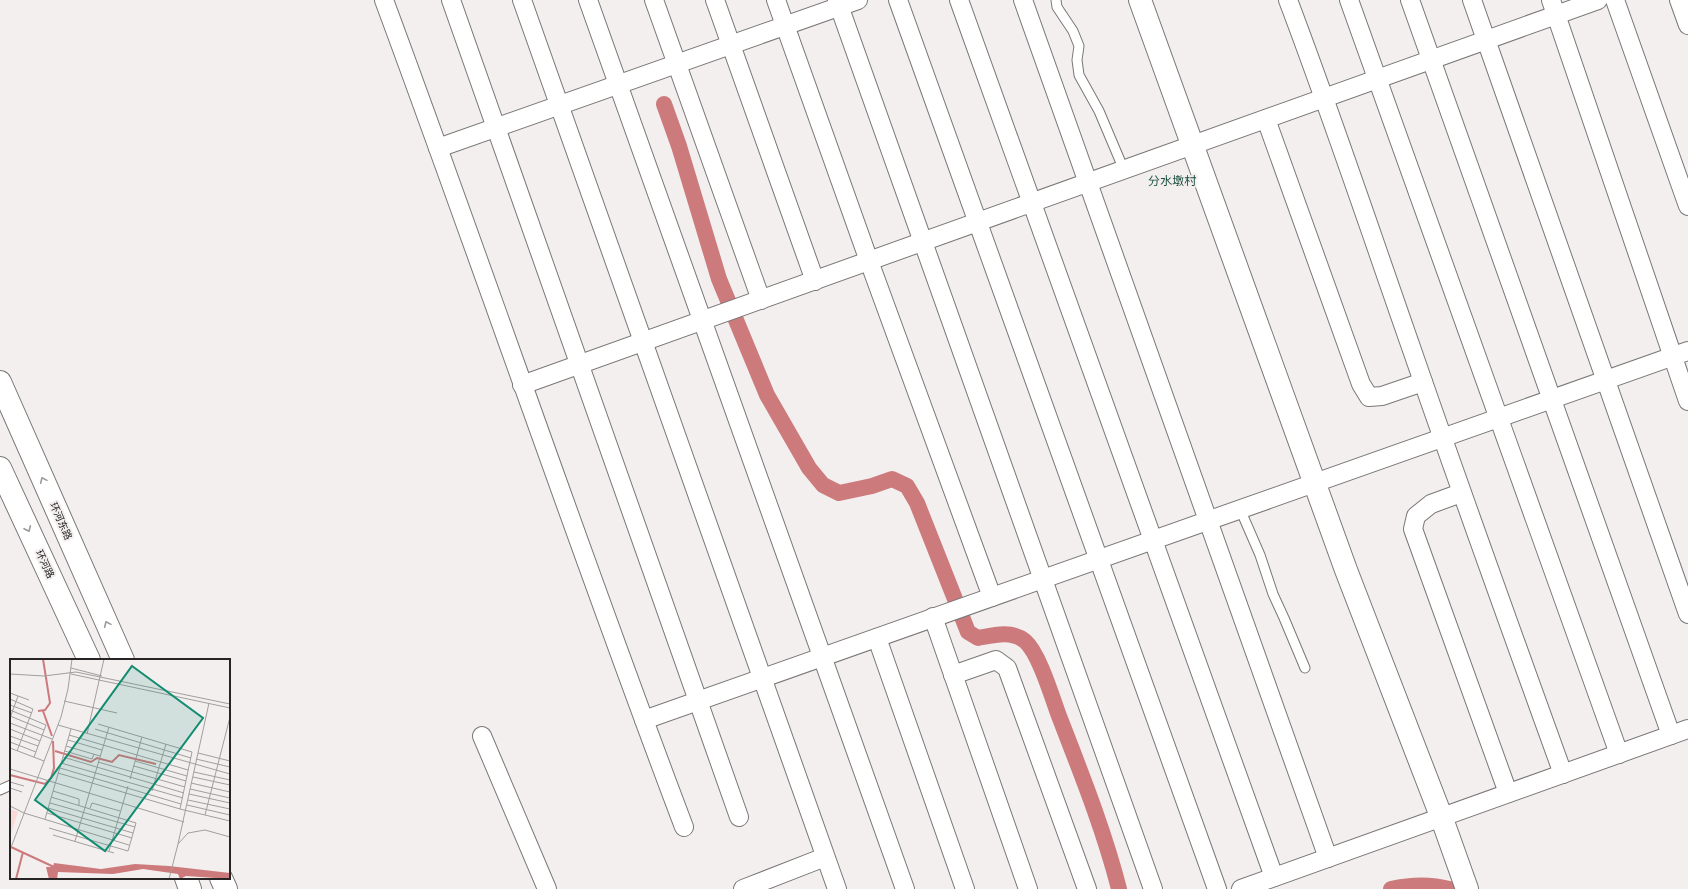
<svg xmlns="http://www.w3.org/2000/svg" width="1688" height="889" font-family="'PT Sans Narrow','Noto Sans SC',sans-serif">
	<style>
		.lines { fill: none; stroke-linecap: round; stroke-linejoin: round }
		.canal { stroke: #cd7a7d; stroke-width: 16 }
		.lane-casing { stroke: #7b7777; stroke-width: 11 }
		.street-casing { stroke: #7b7777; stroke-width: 20 }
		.secondary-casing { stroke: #7b7777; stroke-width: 24 }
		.lane { stroke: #fff; stroke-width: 9 }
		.street { stroke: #fff; stroke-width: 18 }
		.secondary { stroke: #fff; stroke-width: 22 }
		.oneway { stroke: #9d9c9c }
		.labels { text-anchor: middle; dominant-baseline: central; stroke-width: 4; stroke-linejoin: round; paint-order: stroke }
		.street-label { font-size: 10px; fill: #262424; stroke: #f3efef }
		.quarter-label { font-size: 12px; fill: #1b4e3f; stroke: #f3efef }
		.inset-river { fill: none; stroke: #cd7a7d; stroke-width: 2 }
		.inset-road { fill: none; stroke: #a19e9e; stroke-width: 1 }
		.view { fill: #128c70; fill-opacity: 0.15; stroke: #128c70; stroke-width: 2 }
		.inset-edge { fill: none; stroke: #262424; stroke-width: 2 }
	</style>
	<rect width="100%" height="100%" fill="#f3efef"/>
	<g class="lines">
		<g class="canal">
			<path d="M 664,104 L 679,146 L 719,279 L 767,395 L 809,468 L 823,485 L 839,493 L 872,486 L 892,479 L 907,486 L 917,503 L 968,632 L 978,638 C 994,635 1011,630 1025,641 C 1039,653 1052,697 1059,716 C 1081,773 1104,830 1119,889"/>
			<path d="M 1391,889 C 1409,885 1431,884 1449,889"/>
		</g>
		<defs>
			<g id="lane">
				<polyline points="1056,0 1057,7 1073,31 1079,46 1077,60 1079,75 1099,111 1124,170"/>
				<polyline points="1240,509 1260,555 1273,594 1284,618 1305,668"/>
				<polyline points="0,790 11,785"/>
			</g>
			<g id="street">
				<path d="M 384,0 C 486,275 580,553 684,827"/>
				<polyline points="451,0 739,817"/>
				<polyline points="522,0 837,889"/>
				<polyline points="588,0 905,889"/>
				<polyline points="654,0 761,300"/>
				<polyline points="715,0 815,281"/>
				<polyline points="776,0 869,261 992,597"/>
				<polyline points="837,0 1153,889"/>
				<polyline points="898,0 1217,889"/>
				<polyline points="959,0 1274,877"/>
				<polyline points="1023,0 1328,858"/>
				<path d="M 1288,0 C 1332,116 1371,233 1412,350 C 1461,492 1512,633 1563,774"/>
				<polyline points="1349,0 1619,754"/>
				<polyline points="1410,0 1671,735"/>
				<polyline points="1472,0 1688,614"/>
				<polyline points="1551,0 1688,401"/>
				<polyline points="1615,0 1688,206"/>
				<polyline points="1679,0 1688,25"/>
				<polyline points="1266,119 1361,384 1369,397 1382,396 1423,382"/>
				<polyline points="438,148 858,0"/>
				<polyline points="522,385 1598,0"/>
				<polyline points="1461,493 1431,504 1416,516 1413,529 1508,793"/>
				<polyline points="933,617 1028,889"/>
				<polyline points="877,638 965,889"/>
				<polyline points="953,675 996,660 1007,668 1087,889"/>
				<polyline points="644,720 1688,351"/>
				<polyline points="482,736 547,889"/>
				<polyline points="743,889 825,857"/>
				<polyline points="1241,889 1688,729"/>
			</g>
			<g id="secondary">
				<polyline points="1140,0 1346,570 1441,816 1467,889"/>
				<polyline points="0,382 123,660"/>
				<polyline points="0,468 89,660"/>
				<polyline points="186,878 190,889"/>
				<polyline points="221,878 226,889"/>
			</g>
		</defs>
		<use href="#lane" class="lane-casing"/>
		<use href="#street" class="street-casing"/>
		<use href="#secondary" class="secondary-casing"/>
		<use href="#lane" class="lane"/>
		<use href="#street" class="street"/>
		<use href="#secondary" class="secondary"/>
	</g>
	<defs><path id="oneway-chevron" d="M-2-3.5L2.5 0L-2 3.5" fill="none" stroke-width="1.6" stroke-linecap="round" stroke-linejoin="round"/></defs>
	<g class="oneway">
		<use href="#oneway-chevron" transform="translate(43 480) rotate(-114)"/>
		<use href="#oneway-chevron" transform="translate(28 529) rotate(65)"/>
		<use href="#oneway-chevron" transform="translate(107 624) rotate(-114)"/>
	</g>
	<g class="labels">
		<g class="street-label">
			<text transform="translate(61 521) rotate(66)">环河东路</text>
			<text transform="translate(45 564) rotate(65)">环河路</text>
		</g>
		<g class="quarter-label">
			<text x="1172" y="180">分水墩村</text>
		</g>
	</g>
	<g transform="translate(10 659)">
		<rect width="220" height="220" fill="#f3efef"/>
		<path d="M 0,150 L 8,153 L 0,177 Z" fill="#f9d8d8"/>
		<path d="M 44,204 L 91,210 L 125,205 L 159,207 L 220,214 L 220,220 L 176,217 L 170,220 L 168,215 L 133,210 L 103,215 L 48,213 L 47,220 L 39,220 L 36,208 L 43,208 Z" fill="#cd7a7d"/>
		<path class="inset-river" d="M 28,52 L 35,51 L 40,44 L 33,0M 33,52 L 42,77M 45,92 L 81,103 L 87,99 L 102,103 L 109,96 L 146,105M 0,116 L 35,125 L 41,119 L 44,109 L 43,82M 1,188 L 44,208M 6,220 L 13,193"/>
		<path class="inset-road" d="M 61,9 L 92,17M 0,15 L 34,17 L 66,13 L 220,45M 61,15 L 220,49M 0,34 L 19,41M 0,40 L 23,50 L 7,92M 54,42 L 107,54M 0,46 L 22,54M 0,51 L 36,66 L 24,98M 0,57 L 34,71M 0,59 L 8,37M 0,64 L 42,80M 88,65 L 182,93 L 170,150M 48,66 L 220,115M 0,70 L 30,82M 85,70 L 181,99M 77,75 L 94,0M 59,76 L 178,111M 0,77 L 28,87M 58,81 L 92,91M 0,83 L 26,93M 56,87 L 90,97M 0,89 L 34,102M 55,92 L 82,100 L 84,95M 188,94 L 220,102M 53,98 L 174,134M 186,100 L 220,108M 125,102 L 177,117M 88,103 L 175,128M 51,104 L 173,139M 124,107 L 176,122M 50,109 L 171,145M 0,110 L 174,163M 184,113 L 220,121M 48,114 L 170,150 L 220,162M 183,118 L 220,126M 120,120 L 132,78M 0,123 L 14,127M 181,124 L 220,133M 0,129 L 12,133M 180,130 L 220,139M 43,132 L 69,140 L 69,146M 142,132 L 156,85M 179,135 L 220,144M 178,141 L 220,150M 40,144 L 125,168M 177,146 L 220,156M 0,147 L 14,154 L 119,186M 38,149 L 123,174M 80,149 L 82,144 L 110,152M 37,154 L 122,179M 195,156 L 220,58M 35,160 L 61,70M 39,169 L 118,192 L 126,164 L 41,138M 43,176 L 104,194M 65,182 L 99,68M 168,185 L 199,44M 0,191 L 51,58 L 58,30 L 62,0M 99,192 L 118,127M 159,220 L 168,185 L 178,174 L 195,171 L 220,178"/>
		<path class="view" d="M 122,7 L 193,59 L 95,192 L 25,141 Z"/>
		<rect width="220" height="220" class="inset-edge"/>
	</g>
</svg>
